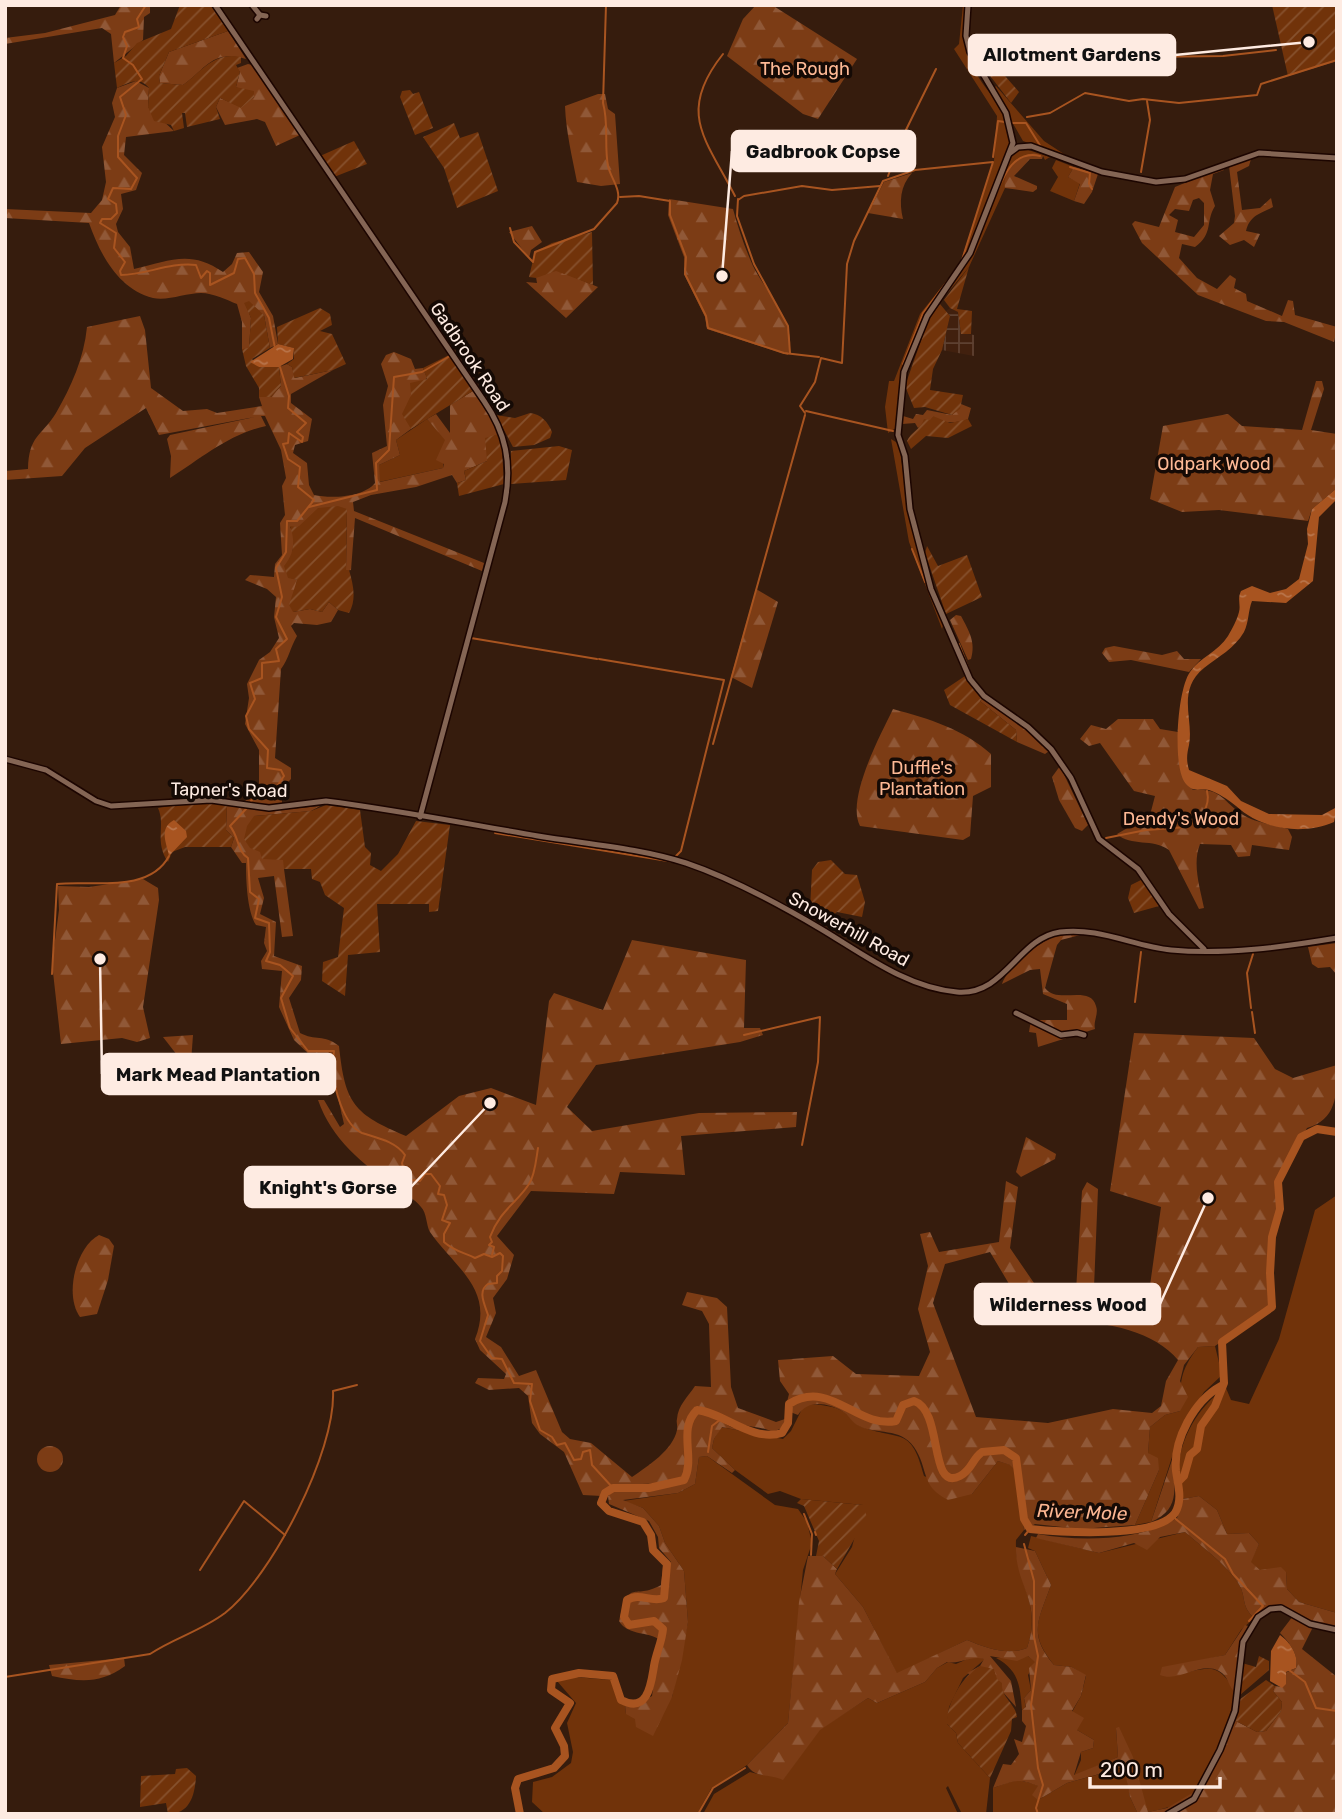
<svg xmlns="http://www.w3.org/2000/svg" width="1342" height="1819" font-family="Rubik,sans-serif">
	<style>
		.industrial { fill: url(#industrial-grid) }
		.green { fill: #71330a }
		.forest { fill: url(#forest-firs); fill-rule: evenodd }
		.garden { fill: url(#garden-furrows) }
		.water { fill: url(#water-ripples) }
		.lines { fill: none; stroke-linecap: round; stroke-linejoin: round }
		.stream { stroke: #a85420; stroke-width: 2 }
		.river { stroke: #a85420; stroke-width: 8 }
		.minor-casing { stroke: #1c0500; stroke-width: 8 }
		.minor { stroke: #846554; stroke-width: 5 }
		.labels { text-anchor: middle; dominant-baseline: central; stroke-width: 7; stroke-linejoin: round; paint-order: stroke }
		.park-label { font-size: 18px; fill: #feb995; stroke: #150a05 }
		.street-label { font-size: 18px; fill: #feebe2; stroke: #150a05 }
		.water-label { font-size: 19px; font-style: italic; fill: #fcb692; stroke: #150a05 }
		.leader { fill: none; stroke: #feebe2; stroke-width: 2.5 }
		.callout-dot { fill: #feebe2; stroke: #150a05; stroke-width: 2.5 }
		.callout { fill: #feebe2; stroke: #feebe2; stroke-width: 2.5 }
		.callout-label { font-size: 19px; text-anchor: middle; font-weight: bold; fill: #111 }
	</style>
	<defs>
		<pattern id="industrial-grid" width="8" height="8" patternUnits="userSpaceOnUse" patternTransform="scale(1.75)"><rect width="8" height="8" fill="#41200e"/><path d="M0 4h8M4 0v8" fill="none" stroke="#5e4131"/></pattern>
		<pattern id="forest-firs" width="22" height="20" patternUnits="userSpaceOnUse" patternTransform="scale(1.75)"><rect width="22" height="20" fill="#7c3c15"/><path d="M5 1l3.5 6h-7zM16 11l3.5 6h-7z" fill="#905837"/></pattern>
		<pattern id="garden-furrows" width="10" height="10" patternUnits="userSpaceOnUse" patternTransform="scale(1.75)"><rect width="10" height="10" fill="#71330a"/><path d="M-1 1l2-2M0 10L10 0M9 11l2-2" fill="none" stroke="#86512d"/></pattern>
		<pattern id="water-ripples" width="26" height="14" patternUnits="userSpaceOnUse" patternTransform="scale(1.75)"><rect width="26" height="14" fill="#a85420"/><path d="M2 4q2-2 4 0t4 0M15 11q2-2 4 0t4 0" fill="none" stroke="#b9754b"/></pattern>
	</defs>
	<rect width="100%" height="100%" fill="#361c0d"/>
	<polygon class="industrial" points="950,308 958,312 961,333 974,335 974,356 942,350 950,316 946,311"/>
	<g class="green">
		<path d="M 963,5 L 966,5 C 964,31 964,56 979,78 C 988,93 1008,110 1010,129 C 1013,156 980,223 968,251 C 957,274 938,291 926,314 C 906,349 899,388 896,428 L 888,433 L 885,407 L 889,381 L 894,381 L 920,314 L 960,264 L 994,161 L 997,116 L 954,49 L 959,44 Z"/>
		<polygon points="996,86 1044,141 1067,156 1098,168 1023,141 993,89"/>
		<polygon points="1022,148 1050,157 1045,160 1043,156 1022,158 1008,171 1005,188 969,267 945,296 974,248 1011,156"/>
		<polygon points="1056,160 1074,167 1068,177 1080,183 1074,201 1050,191 1058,177 1052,168"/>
		<polygon points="427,419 446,440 443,468 379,482 379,465 400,455 396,440"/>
		<polygon points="891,439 899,444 909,514 944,622 942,629 909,542"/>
		<path d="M 1337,1195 L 1337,1613 L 1299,1602 L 1287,1589 L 1286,1572 L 1260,1570 L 1250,1562 L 1259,1544 L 1249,1533 L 1227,1534 L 1217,1510 L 1199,1496 L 1183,1499 C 1182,1490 1178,1480 1178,1472 C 1179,1440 1199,1404 1226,1388 L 1231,1400 L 1249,1404 L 1279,1339 L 1315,1210 Z"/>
		<path d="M 1215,1346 L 1222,1375 L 1204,1392 L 1182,1426 L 1151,1522 L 1135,1525 L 1159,1470 L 1148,1453 L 1150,1427 L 1165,1415 L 1180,1411 C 1180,1381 1180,1371 1198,1347 Z"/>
		<path d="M 811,1404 C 823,1405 834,1406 844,1412 C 850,1416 854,1424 860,1426 C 899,1442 911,1424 924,1476 L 972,1494 L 998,1461 L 1011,1465 L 1017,1472 L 1024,1530 L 1016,1540 C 1014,1582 1043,1602 1027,1648 C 1008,1656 986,1648 967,1640 L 897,1674 L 863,1607 L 835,1574 L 852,1547 L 863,1505 L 801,1499 L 780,1491 L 768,1494 L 735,1470 L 712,1448 L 714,1439 L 721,1427 L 783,1439 L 791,1431 L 803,1407 Z"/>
		<polygon points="707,1456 775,1505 798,1509 807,1522 812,1543 803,1570 788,1723 747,1765 711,1789 697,1814 545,1814 532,1802 533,1782 552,1777 571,1763 573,1752 567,1723 576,1703 557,1681 575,1677 611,1680 621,1704 625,1705 626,1714 672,1697 688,1622 684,1571 665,1543 659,1526 643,1508 623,1501 678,1493 695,1484 699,1457"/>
		<path d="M 1185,1532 C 1204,1549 1225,1563 1238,1583 C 1247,1596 1240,1605 1254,1618 L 1241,1630 L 1225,1655 L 1186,1664 L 1174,1675 C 1205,1670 1217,1658 1235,1692 C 1230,1721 1214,1771 1193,1793 C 1181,1805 1164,1809 1148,1812 L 1116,1728 L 1118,1757 L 1074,1776 L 1081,1760 L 1081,1752 L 1093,1748 L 1094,1740 L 1077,1730 L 1072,1712 L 1081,1696 L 1086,1676 L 1072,1667 L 1054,1665 C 1028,1633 1038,1621 1051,1585 L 1035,1551 L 1028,1548 L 1031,1536 L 1099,1553 Z"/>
		<path d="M 974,1656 L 985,1659 L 963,1678 L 949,1707 L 947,1724 L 956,1733 L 958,1743 L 990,1778 L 986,1814 L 961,1812 L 948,1786 L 946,1788 L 958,1814 L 703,1814 L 714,1794 L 750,1772 C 762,1776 771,1774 783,1779 L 820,1729 L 868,1698 L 877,1703 L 925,1682 L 937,1668 L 948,1662 L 956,1664 Z"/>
		<path d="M 1028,1656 L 1036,1662 L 1028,1675 L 1031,1690 L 1024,1698 L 1026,1708 L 1022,1710 C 1020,1686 1019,1670 996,1658 Z"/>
		<path d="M 1125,1767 L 1130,1797 L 1138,1814 L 993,1814 L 993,1788 C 1014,1781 1015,1777 1039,1786 L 1038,1800 L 1067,1783 Z"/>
	</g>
	<g class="forest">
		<polygon points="121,5 150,5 150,13 144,17 143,40 114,63 111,34 102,28 5,44 5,38 45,33 115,15"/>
		<polygon points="756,5 772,5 857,59 818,119 803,114 727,56 743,19"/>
		<path d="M 228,31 L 246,59 C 212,49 206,69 183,85 L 160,83 L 159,76 L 169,52 Z"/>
		<polygon points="248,64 252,65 300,135 276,146 265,122 257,119 225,125 216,107 220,98 241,107 254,97 236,87 240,72 237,68"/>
		<path d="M 136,81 L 149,88 L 148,107 L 174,131 L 126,137 L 124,155 L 142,173 L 136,190 L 121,194 L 123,209 L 116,224 L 118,232 L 130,247 L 134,269 C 169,261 190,249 223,272 L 232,264 L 237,253 L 249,252 L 263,272 L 259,292 L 273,316 L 278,344 L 270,348 L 264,315 L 245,303 L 251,318 L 249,349 L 242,349 L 242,322 L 237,304 C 227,300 213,293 201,293 C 186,293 168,301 153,298 C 118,289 100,254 89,223 L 5,218 L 5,209 L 91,213 L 102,200 L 106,182 L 102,147 L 115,117 L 112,103 L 117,88 Z"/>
		<path d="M 598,94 L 605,94 L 608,109 L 615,114 L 620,184 L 601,186 L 577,182 C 572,156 566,132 565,106 Z"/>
		<path d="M 1034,153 L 1043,156 L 1042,159 L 1030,159 L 1014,176 L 1037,186 L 1037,189 L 1033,192 L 1005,188 C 1002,171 1018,156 1034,153 Z"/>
		<path d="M 1251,159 L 1249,166 L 1237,172 L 1242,210 L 1260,208 L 1271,198 L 1273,207 C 1260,214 1250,215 1246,231 L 1260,234 L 1254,247 L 1244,240 L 1230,245 L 1219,236 L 1234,223 L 1235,216 L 1229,166 Z"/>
		<polygon points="1074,167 1098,174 1092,192 1084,204 1074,201 1080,184 1068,177"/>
		<path d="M 1223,167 L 1224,170 L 1213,174 L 1210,190 L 1215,206 C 1205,222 1214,233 1195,247 L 1182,244 L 1179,258 L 1197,278 L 1217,289 L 1230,275 L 1236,279 L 1234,288 L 1246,294 L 1247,301 L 1282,316 L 1288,300 L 1293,301 L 1295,315 L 1337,327 L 1334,342 L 1284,322 L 1266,321 L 1198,295 L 1142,243 L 1132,224 L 1135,221 L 1159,227 L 1175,187 ZM 1199,198 L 1204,203 L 1204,225 L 1194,237 L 1175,232 L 1178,220 L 1169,215 L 1175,209 L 1189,211 L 1193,200 Z"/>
		<path d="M 912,173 C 900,186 899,202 903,219 L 868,213 L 884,182 Z"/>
		<path d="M 669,199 L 733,209 C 738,228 745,248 753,266 C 765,291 799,325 788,355 L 707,329 L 705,317 L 684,274 L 684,257 L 668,215 Z"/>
		<polygon points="532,226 542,242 531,250 529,258 509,232"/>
		<polygon points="552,243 559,243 564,273 598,287 566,318 526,282 537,283 536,277 553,251"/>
		<path d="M 140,316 L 145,330 L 151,388 L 183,411 L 207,409 L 217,413 L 262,406 L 259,397 L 271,397 L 281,386 L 279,367 L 287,364 L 292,367 L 295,378 L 333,370 L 291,394 L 291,403 L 312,419 L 308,441 L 295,445 L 293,453 L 307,463 L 309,485 L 314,495 C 332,499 364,497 375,483 L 372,453 L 387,446 L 383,405 L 388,386 L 381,364 L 386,355 L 394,352 L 411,359 L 415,369 L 423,368 L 427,378 L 411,395 L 411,429 L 396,440 L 400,455 L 379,465 L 380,482 L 443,468 L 444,464 L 436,460 L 445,440 L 427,419 L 436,414 L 450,433 L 450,405 L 473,391 L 501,433 L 487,461 L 464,471 L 466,480 L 457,483 L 452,475 L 416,487 L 371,495 L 353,502 L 354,511 L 484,563 L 482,571 L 355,518 L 351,570 L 346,571 L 347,509 L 298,527 L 290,527 L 295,536 L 288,577 L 297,580 L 293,612 L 310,609 L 322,612 L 329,602 L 338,610 L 331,622 L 317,625 L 294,623 L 291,626 L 297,636 C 290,648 289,658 281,669 L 275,758 L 291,768 L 291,779 L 282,788 L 282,803 L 260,806 L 245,801 L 259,789 L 259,750 L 245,724 L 249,698 L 247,684 L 259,660 L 270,652 L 279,638 L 274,617 L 276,597 L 267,589 L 245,580 L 250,575 L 274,577 L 275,564 L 282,555 L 280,523 L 285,515 L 282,486 L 286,478 L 281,450 L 265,416 L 261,416 L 266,426 C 229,434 202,458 170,478 L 171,456 L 167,439 L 170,435 L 260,416 L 159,435 L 146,408 L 85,448 L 62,476 L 5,480 L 5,471 L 28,469 C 29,435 41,437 56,413 C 71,387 84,358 87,327 Z"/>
		<polygon points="1316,381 1322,381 1324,389 1311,430 1337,434 1337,488 1312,509 1308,521 1219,510 1182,512 1150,499 1163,426 1228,414 1242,426 1302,430"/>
		<path d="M 961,404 L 971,408 L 968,419 C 951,427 935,416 918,428 L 915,423 L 902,424 L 903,416 L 913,419 L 916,414 L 923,415 L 927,410 L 952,415 Z"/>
		<polygon points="756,589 778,602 752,688 731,677"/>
		<path d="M 956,615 L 961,616 C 969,631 976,642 971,659 L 968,660 L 950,620 Z"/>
		<polygon points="1114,646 1162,655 1177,651 1184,659 1201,659 1189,672 1131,660 1109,662 1102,653 1105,648"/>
		<polygon points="983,699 1023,726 1049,751 1045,754 1017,742 1016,730 980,701"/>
		<path d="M 893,709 C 930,719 963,729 991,754 L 991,787 L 973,796 L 970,836 L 963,840 L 860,826 C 846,799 880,736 893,709 Z"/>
		<path d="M 1118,719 L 1153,719 L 1160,729 L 1178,732 C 1179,755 1177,772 1193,790 C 1223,787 1224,804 1245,816 C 1257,823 1275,825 1288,829 L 1292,837 L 1289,850 L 1252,845 L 1250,856 L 1238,857 L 1231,845 L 1200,844 C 1192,864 1200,888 1204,908 L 1199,909 L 1169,850 C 1153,838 1131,847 1117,834 L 1150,815 L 1155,796 L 1134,791 L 1100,743 L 1089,746 L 1080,739 L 1091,725 L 1106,729 Z"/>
		<polygon points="1060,766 1088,825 1082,831 1075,828 1059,800 1052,777"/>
		<path d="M 227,804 L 270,811 L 320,806 L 311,811 L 254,816 L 290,859 L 313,869 L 284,869 L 293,936 L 282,937 L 274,876 L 258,878 L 264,898 L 260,914 L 276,922 L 274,956 L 302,966 L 301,980 L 289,998 L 300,1033 C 315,1041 324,1034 339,1046 C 345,1104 354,1114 406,1136 L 459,1096 L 491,1088 L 536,1105 L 549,1001 L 554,993 L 603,1010 L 632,940 L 746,960 L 744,1028 L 760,1028 L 763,1035 L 740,1042 L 596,1065 L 567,1107 L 592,1131 L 699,1113 L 797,1112 L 796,1127 L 681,1136 L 685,1175 L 620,1172 L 614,1194 L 531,1191 L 497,1236 L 514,1255 L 507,1279 L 493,1298 L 496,1313 L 486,1337 L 501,1347 L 519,1376 L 536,1370 L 562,1432 L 570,1439 L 591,1443 L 632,1477 C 648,1466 673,1450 677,1430 C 678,1426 676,1423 677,1419 C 678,1405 688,1397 695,1386 L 711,1387 L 709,1324 L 702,1311 L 682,1305 L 687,1292 L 717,1298 L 727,1307 L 731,1387 L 738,1408 L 776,1422 L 785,1419 L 782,1428 L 773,1432 C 763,1427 755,1428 745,1425 C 727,1420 714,1409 696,1406 C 673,1425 696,1459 679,1481 C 655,1486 627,1482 608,1487 L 602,1496 L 583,1495 L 564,1452 L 540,1434 L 532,1423 L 528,1396 L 519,1388 L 489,1390 L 475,1383 L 478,1378 L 504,1379 L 506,1374 L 480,1350 L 475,1339 C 495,1289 455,1268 430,1232 C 426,1225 427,1213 421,1207 C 415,1199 403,1193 395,1187 C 362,1163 332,1140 318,1100 L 324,1100 L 340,1127 L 344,1124 L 333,1076 L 327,1069 L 329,1057 L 313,1058 L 294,1040 L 279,1007 L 282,971 L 262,969 L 261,961 L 267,951 L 264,943 L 266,927 L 256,925 C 247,911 246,880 246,863 L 242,863 L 231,847 L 234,838 L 226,830 Z"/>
		<polygon points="143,879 158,888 159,900 143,1007 150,1038 137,1042 122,1038 61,1044 52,963 59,910 58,886 89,887"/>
		<path d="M 1061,934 L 1084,934 L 1061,940 L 1057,945 L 1045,988 C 1057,1005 1090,984 1096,1006 C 1099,1014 1093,1021 1095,1029 L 1038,1047 L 1036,1033 L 1029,1032 L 1031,1020 L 1067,1020 L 1067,1004 L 1043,994 L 1040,969 L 1030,970 L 1002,984 C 1008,966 1043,938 1061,934 Z"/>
		<polygon points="1337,943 1337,975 1330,967 1318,968 1312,964 1308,947"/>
		<path d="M 1134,1033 L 1254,1038 L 1275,1069 L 1293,1078 L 1337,1065 C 1337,1092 1338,1119 1307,1128 L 1278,1182 L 1280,1209 L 1272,1237 L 1270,1273 L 1272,1307 L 1215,1346 L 1198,1347 L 1184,1365 L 1180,1381 L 1188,1397 L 1180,1411 L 1165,1415 L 1150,1427 L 1148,1453 L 1158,1458 L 1159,1470 L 1135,1525 L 1080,1529 L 1035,1524 L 1024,1530 L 1017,1472 L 1010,1465 L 998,1461 L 972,1494 L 948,1500 C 920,1486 929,1469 914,1447 C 900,1427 877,1435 859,1426 C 852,1423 849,1415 842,1411 C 828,1403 808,1399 798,1415 L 785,1410 L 789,1394 L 780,1381 L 778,1360 L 833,1356 L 856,1374 L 919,1376 L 930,1352 L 918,1309 L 928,1266 L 920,1234 L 930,1232 L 939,1252 L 999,1242 L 1006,1181 L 1018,1187 L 1010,1248 L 1047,1302 L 1075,1308 L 1082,1191 L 1087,1182 L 1098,1189 L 1093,1312 L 1145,1321 L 1161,1207 L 1110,1191 ZM 990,1252 L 1033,1324 C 1076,1316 1149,1324 1178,1360 L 1166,1381 L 1161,1406 L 1152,1413 L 1113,1409 L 1048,1423 L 976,1417 L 933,1303 L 945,1264 Z"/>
		<polygon points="193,1035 191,1062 177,1055 163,1037"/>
		<polygon points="1026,1137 1056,1154 1055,1159 1021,1177 1016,1172"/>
		<path d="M 99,1235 L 109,1239 L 114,1246 L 108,1280 L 97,1314 L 80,1317 C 64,1295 76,1247 99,1235 Z"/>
		<path d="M 704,1412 L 731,1427 L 756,1434 L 722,1427 L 714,1439 L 712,1448 L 735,1470 L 732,1473 L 707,1456 L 699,1457 L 695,1484 L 678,1493 L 623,1500 L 643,1508 L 659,1526 L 665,1543 L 684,1571 L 688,1622 L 682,1660 L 672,1697 L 653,1736 L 636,1727 L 635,1719 L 626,1714 L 625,1705 L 632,1706 L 652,1696 L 657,1660 L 664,1643 C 651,1630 628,1637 619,1621 C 631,1576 632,1601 661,1585 L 663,1566 L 671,1562 L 659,1548 L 658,1537 L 649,1521 L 609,1504 L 608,1496 L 615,1490 L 635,1491 L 682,1484 C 702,1465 680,1433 697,1413 Z"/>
		<circle cx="50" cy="1459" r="13"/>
		<path d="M 1174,1454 C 1172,1484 1184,1508 1151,1522 Z"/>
		<path d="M 1199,1496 L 1217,1510 L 1227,1534 L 1249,1533 L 1259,1544 L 1251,1562 L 1260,1570 L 1281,1567 L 1286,1572 L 1287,1589 L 1299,1602 L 1337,1613 L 1337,1628 C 1329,1627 1322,1626 1314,1624 C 1289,1616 1279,1594 1254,1618 C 1240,1605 1247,1596 1238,1583 C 1225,1563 1204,1549 1185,1532 L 1160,1537 L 1147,1550 L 1134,1543 L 1099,1553 L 1036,1538 L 1038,1534 C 1081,1542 1140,1541 1177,1518 L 1183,1499 Z"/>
		<path d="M 1016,1547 L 1035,1551 L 1051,1585 C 1038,1621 1028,1634 1054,1665 L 1072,1667 L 1086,1675 L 1081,1696 L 1072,1711 L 1084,1718 L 1077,1730 L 1094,1740 L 1093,1748 L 1081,1752 L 1074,1775 L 1118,1757 L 1116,1728 L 1119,1727 L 1133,1757 L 1148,1812 L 1167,1808 L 1194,1792 L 1198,1797 L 1234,1720 L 1257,1732 L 1266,1731 L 1281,1711 L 1282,1702 L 1273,1691 L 1275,1686 L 1282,1687 L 1285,1673 L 1296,1668 C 1299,1654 1289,1642 1280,1633 L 1293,1616 L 1313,1627 L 1302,1649 L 1337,1677 L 1337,1814 L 1138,1814 L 1130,1797 L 1124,1767 L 1067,1783 L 1038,1800 L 1032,1795 L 1038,1786 C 1015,1777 1014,1782 993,1788 L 1003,1764 L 1011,1765 L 1019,1754 L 1014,1739 L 1022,1742 L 1026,1726 L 1022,1721 L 1022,1710 L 1026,1707 L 1024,1698 L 1031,1690 L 1029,1668 L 1035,1662 L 1028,1656 L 1017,1661 L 990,1656 L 1011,1681 L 1016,1707 L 1002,1691 L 967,1673 L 980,1666 L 984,1659 C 970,1655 960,1665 947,1662 L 937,1668 L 925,1682 L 877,1703 L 868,1698 L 820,1730 L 783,1780 C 770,1773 755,1779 747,1765 L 788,1723 L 799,1602 L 808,1556 L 823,1556 L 837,1569 L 835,1574 L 863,1607 L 897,1673 L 967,1640 C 986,1648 1008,1656 1027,1648 C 1043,1602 1015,1586 1016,1547 Z"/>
		<path d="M 1245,1625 L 1248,1626 L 1240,1645 L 1235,1692 C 1228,1687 1229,1676 1219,1671 C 1200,1661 1179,1683 1160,1675 L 1162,1667 L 1225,1655 Z"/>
		<path d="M 124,1658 L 125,1666 C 100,1684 81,1682 52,1676 L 49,1665 Z"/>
	</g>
	<g class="garden">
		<path d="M 180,5 L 211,5 L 228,31 L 169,52 L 159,76 L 160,83 L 183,85 C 201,72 214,51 241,57 L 241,63 L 236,65 L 240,72 L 236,87 L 254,91 L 254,97 L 241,108 L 220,98 L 216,107 L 220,119 L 187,127 L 185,113 L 182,113 L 184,128 L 174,131 L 171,125 L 154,121 L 148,107 L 149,88 C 139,76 129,83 117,88 L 114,63 L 126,56 L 137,43 L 171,29 Z"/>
		<polygon points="1272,5 1337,5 1337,58 1334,62 1288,76"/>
		<polygon points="985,60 991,60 1019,92 1011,103 981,64"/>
		<polygon points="410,90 413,94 419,92 433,128 415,135 400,97 402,91"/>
		<polygon points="454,123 460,138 478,132 498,191 457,208 444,168 423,137"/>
		<polygon points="354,141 367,164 334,177 320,156"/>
		<polygon points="592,232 593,285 556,271 536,278 529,277 535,252 552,243"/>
		<polygon points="969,267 957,309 972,311 971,334 961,334 958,312 950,308 944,300"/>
		<polygon points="249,301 264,315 270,348 252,359 259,367 279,367 281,386 271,397 259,397 259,388 246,366 242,349 249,348 251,318 244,303"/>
		<polygon points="940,304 950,316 942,350 933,369 930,390 963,395 960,409 952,415 925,407 914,408 905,386 929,318"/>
		<polygon points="320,308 330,314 332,325 320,331 332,334 346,364 333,370 294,378 292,367 287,364 294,359 294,348 278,344 277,327"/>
		<polygon points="449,355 473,391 411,429 402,414 411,395 410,383 427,379 423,368"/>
		<path d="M 530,413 C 541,414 548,422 552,432 L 550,438 L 534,445 L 513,447 L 496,415 L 515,418 Z"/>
		<path d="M 933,416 L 950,423 L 968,419 L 972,426 L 948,438 L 926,436 L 911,449 L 907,441 C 911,432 920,430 924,419 L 930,420 Z"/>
		<polygon points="501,433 504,484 459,496 457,483 466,480 464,471 487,461 485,438"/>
		<polygon points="559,446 572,450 566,480 511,484 511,451"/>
		<path d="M 338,506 L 347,509 L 346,570 L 349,570 C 353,584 357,599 349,613 L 338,610 L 329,602 L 322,612 L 310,609 L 293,612 L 289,605 L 297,580 L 288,578 L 284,566 C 295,552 295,541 290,526 L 298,527 L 318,508 Z"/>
		<polygon points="927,546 938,566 967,555 982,597 946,614 925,553"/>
		<polygon points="965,676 983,699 980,701 1016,730 1017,742 950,705 944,690"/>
		<path d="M 183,804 L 227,804 L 226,830 L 234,838 L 231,847 L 185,847 L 172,852 L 168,862 C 154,841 166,826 158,808 Z"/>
		<polygon points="326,805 360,810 365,847 371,853 370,865 381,871 398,854 416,821 450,825 438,911 429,912 429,904 377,904 380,952 348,955 345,996 322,981 323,962 338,957 344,908 325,895 320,882 312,879 311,869 284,869 283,860 262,859 260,852 250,848 244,839 247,826 254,816 311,811"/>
		<polygon points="831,860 845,874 857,875 865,902 862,917 837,912 827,919 810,909 812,870 818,862"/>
		<polygon points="1143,879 1159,906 1134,913 1128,898 1131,885"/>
		<polygon points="801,1499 863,1505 867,1517 837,1569 823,1556 816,1556 819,1541 804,1506 797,1503"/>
		<polygon points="1259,1656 1269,1661 1269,1670 1240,1695 1242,1663 1256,1667"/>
		<path d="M 980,1666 L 994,1669 L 997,1679 L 1002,1683 C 1001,1698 1016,1704 1017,1717 L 1012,1719 L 1011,1731 L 990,1778 L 958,1743 L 956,1733 L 947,1724 C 946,1704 963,1675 980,1666 Z"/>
		<polygon points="1266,1680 1275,1686 1273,1691 1282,1702 1281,1711 1266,1731 1257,1732 1234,1720 1239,1700"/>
		<path d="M 187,1768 L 196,1776 C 195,1795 190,1814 168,1814 L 166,1803 L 140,1807 L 141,1776 L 175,1774 L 176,1769 Z"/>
	</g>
	<g class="water">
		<polygon points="278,344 294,348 293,359 279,367 259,367 250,362"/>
		<path d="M 1337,488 L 1337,499 L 1319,517 L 1313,581 L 1286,603 L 1252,601 C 1248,611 1249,622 1244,632 C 1234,649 1219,656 1204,668 C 1176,691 1194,719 1189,745 C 1187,754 1186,760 1189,770 L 1227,786 L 1241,801 L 1269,814 L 1322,815 L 1337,807 L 1334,822 C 1301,836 1261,829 1236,806 C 1229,800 1216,792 1209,790 C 1198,788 1195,793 1186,784 C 1172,769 1177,690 1190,672 C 1200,657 1218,652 1228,636 C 1232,629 1237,620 1239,612 C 1241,604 1237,599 1241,591 L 1252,586 L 1270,593 L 1286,589 L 1299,579 L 1308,544 L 1307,529 L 1312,509 Z"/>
		<path d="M 174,820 L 186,831 L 187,837 L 169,856 C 167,843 158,829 174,820 Z"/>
		<path d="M 1280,1635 C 1290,1642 1299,1655 1296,1668 L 1286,1672 L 1286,1684 L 1282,1688 L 1270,1681 L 1271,1651 Z"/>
	</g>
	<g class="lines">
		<g class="stream">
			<path d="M 146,5 L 137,19 L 139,27 L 125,32 L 123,37 L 127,46 L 123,58 L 133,65 L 142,79 L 120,97 L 126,115 L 118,136 L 118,157 L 137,178 L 131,189 L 113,188 L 108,199 L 116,204 L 117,213 L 111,219 L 102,219 L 100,223 L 116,233 L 114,248 L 125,262 L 120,271 L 121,275 C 146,275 169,262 196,265 L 201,278 L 207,271 L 210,273 L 210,285 L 234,273 L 238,259 L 245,258 L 254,274 L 255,293 L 269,318 L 275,348"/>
			<polyline points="1090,44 1139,44"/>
			<path d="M 723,54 C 676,113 706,139 735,196"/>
			<polyline points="1144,57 1223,56 1276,50"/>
			<polyline points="1027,117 1050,113 1085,93 1129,101 1143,99 1179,103 1257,95 1261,84 1337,60"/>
			<polyline points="1013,123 1026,123 1041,147"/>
			<polyline points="993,157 998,121 1005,122"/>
			<polyline points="1070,167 1090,173 1089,184"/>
			<polyline points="1141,172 1150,120 1147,101"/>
			<polyline points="888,176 901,140 936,69"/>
			<polyline points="1090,186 1092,189"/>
			<path d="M 996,194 C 1004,175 1014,150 1040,156"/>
			<polyline points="620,197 639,196 670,201 670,215 686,257 685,274 706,316 708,328 784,353 819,357"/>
			<polyline points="738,199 737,216 754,264 788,326 790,353"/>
			<polyline points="738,200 744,196 802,186 832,190 880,186"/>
			<path d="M 510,228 L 514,242 L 533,262 L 535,252 L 594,229 L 617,203 C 622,190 611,179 608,166 C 604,145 609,124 603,103 L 606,5"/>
			<polyline points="903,364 923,313 949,279"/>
			<polyline points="468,382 479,398"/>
			<polyline points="806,411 893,431"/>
			<polyline points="805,413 800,406 815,382 821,358 842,363 847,264 854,241 883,181 915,170 993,162 962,260"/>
			<polyline points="309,507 377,490 376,463 389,450 394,377 422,372 450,356"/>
			<polyline points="912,549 925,582"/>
			<polyline points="471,638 597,659"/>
			<polyline points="959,644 969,670"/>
			<polyline points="599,659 724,680 681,851 676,856"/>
			<polyline points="713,744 805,415"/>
			<polyline points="251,801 256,796 269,798 284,776 281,770 267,768 268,750 249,729 246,716 255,699 250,683 262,678 262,663 279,661 276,649 287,639 276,617 282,597 276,568 286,552 287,521 297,521 314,500 298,487 300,467 288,459 283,444 288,443 289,433 302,442 303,437 297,432 306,423 288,408 289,396 280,367"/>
			<path d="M 246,809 L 230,826 C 239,837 237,851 248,858 L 250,892 L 259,899 L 255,918 L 269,923 L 270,952 L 266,961 L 280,965 L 293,976 L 281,998 L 290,1028 L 308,1051 L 334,1051 C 334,1056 331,1061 332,1067 C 334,1087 343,1125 362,1133 C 377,1138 395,1141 405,1155 L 402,1163 L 407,1186 L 411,1180 L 420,1181 L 425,1174 L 431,1174 L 440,1186 L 438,1194 L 444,1195 L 447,1205 L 442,1220 L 450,1223 L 444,1234 L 444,1242 C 455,1252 464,1252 475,1258 L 484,1254 L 492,1257 L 500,1253 L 503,1256 L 502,1271 L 497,1276 L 497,1283 L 488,1284 C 477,1291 485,1305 488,1315 L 480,1341 L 492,1358 L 502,1359 L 514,1383 L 532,1384 L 530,1401 L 540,1430 L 552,1437 L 557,1445 L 565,1443 L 574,1460 L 581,1459 L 583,1452 L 590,1450 L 592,1465 L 613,1488"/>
			<polyline points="495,833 674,862"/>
			<path d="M 1106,838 L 1146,830 L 1187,827 C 1200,818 1211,808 1207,791"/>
			<path d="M 52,974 L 57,884 C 91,880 149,894 169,856"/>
			<polyline points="1135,1002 1141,952"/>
			<polyline points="1251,1008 1247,973 1253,954"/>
			<polyline points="1252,1012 1255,1033"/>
			<polyline points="744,1035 820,1017 818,1062 802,1145"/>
			<path d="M 492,1255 L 494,1247 L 489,1245 L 492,1242 L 490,1237 C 500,1210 516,1204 529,1184 C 535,1175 536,1160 538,1148"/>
			<polyline points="708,1452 712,1426 721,1419"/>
			<polyline points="804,1514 812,1534 811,1555"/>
			<polyline points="1172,1516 1225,1559 1233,1574 1263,1606 1249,1621"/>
			<polyline points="815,1532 816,1535"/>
			<polyline points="1025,1535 1030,1529"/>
			<polyline points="1024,1544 1034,1581 1034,1637 1038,1656 1031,1705 1038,1768 1043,1785 1036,1808 1038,1814"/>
			<polyline points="200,1570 244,1501 285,1535"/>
			<polyline points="1289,1670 1305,1682 1316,1708 1337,1711"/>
			<path d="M 5,1677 L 150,1654 C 174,1638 201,1631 225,1613 C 272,1576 336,1451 333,1391 L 357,1385"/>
			<polyline points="698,1814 713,1788 745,1768"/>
		</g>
		<g class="river">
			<polyline points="1178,1482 1184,1476 1190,1455 1197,1449 1201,1426 1215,1406 1224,1383 1222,1342 1272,1307 1270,1273 1272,1237 1280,1209 1278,1182 1301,1137 1317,1129 1337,1132"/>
			<path d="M 520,1814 L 515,1788 L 518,1779 L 554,1768 L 565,1756 L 564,1746 L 555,1728 L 570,1703 L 551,1690 L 552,1679 L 579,1673 L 613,1676 L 621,1700 C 648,1714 651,1684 654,1666 C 656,1653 662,1642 663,1629 L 654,1621 L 629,1625 L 624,1617 L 627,1600 C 640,1592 651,1603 664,1598 L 667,1564 L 653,1550 L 651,1535 L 643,1522 L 609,1511 L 601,1503 L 605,1493 L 613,1488 L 649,1488 L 684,1480 C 696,1458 677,1429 697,1410 C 725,1413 751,1442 782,1433 L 788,1423 L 789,1404 C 830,1378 857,1429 896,1421 L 903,1405 L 914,1401 C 944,1411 928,1492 960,1476 C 972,1470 972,1459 982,1452 L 1004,1450 L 1016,1458 L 1024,1519 L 1030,1529 C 1060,1532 1156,1539 1175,1513 C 1183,1500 1178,1485 1176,1471 C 1173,1440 1194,1401 1221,1386"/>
		</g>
		<defs>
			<g id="minor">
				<path d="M 215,5 L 484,401 C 506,433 512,463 505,502 L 420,817"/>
				<polyline points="252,5 260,15"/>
				<polyline points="968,5 966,36 970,52 1006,113 1013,143 970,253 927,316 904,372 898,435 905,456 910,509 931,589 970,679 984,696 1028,727 1051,749 1071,778 1099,839 1138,869 1169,914 1204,949"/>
				<polyline points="257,19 260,15 266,16"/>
				<polyline points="1010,153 1018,147 1031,146 1102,172 1156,182 1185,179 1259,153 1337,158"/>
				<path d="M 5,759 L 46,770 L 96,801 L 111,806 L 211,800 L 269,808 L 326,801 C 397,810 468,824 538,836 C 586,844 640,848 686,863 C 733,879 779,904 821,929 C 863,954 907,988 957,992 C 1005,996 1018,938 1060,932 C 1099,927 1133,946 1171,950 C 1226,955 1283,947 1337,938"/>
				<polyline points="1016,1013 1061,1035 1077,1033 1084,1035"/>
				<polyline points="1168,1814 1194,1799 1220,1750 1235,1711 1243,1642 1258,1617 1270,1609 1281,1608 1310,1624 1337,1630"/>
			</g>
		</defs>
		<use href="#minor" class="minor-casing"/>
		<use href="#minor" class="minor"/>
	</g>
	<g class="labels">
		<g class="park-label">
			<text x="805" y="69">The Rough</text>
			<text x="1214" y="464">Oldpark Wood</text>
			<text x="922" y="768">Duffle's<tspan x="922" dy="21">Plantation</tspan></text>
			<text x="1181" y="819">Dendy's Wood</text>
		</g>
		<g class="street-label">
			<text transform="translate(470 357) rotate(56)">Gadbrook Road</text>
			<text transform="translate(229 790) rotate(1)">Tapner's Road</text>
			<text transform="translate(849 929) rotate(29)">Snowerhill Road</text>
		</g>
		<g class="water-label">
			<text transform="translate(1082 1512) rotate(2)">River Mole</text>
		</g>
	</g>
	<path class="leader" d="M1309 42L1175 55M722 276L732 151M100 959L102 1074M490 1103L411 1187M1208 1198L1160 1304"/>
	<g class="callout-dot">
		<circle cx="1309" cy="42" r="7"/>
		<circle cx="722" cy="276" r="7"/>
		<circle cx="100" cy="959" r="7"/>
		<circle cx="490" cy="1103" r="7"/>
		<circle cx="1208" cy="1198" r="7"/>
	</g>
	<g class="callout">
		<rect x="969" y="35" width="206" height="40" rx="7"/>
		<rect x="732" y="131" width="183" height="40" rx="7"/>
		<rect x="102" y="1054" width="233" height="40" rx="7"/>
		<rect x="245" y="1167" width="166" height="40" rx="7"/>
		<rect x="975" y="1284" width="185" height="40" rx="7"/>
	</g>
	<g class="callout-label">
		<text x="1072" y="61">Allotment Gardens</text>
		<text x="823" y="158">Gadbrook Copse</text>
		<text x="218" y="1081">Mark Mead Plantation</text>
		<text x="328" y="1194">Knight's Gorse</text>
		<text x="1068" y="1311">Wilderness Wood</text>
	</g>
	<rect width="1342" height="1819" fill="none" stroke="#feebe2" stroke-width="14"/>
	<path d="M1090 1777v10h130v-10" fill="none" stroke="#feebe2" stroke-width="3.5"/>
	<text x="1100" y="1777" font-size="21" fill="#feebe2" stroke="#150a05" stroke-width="5" paint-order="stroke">200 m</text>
</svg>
